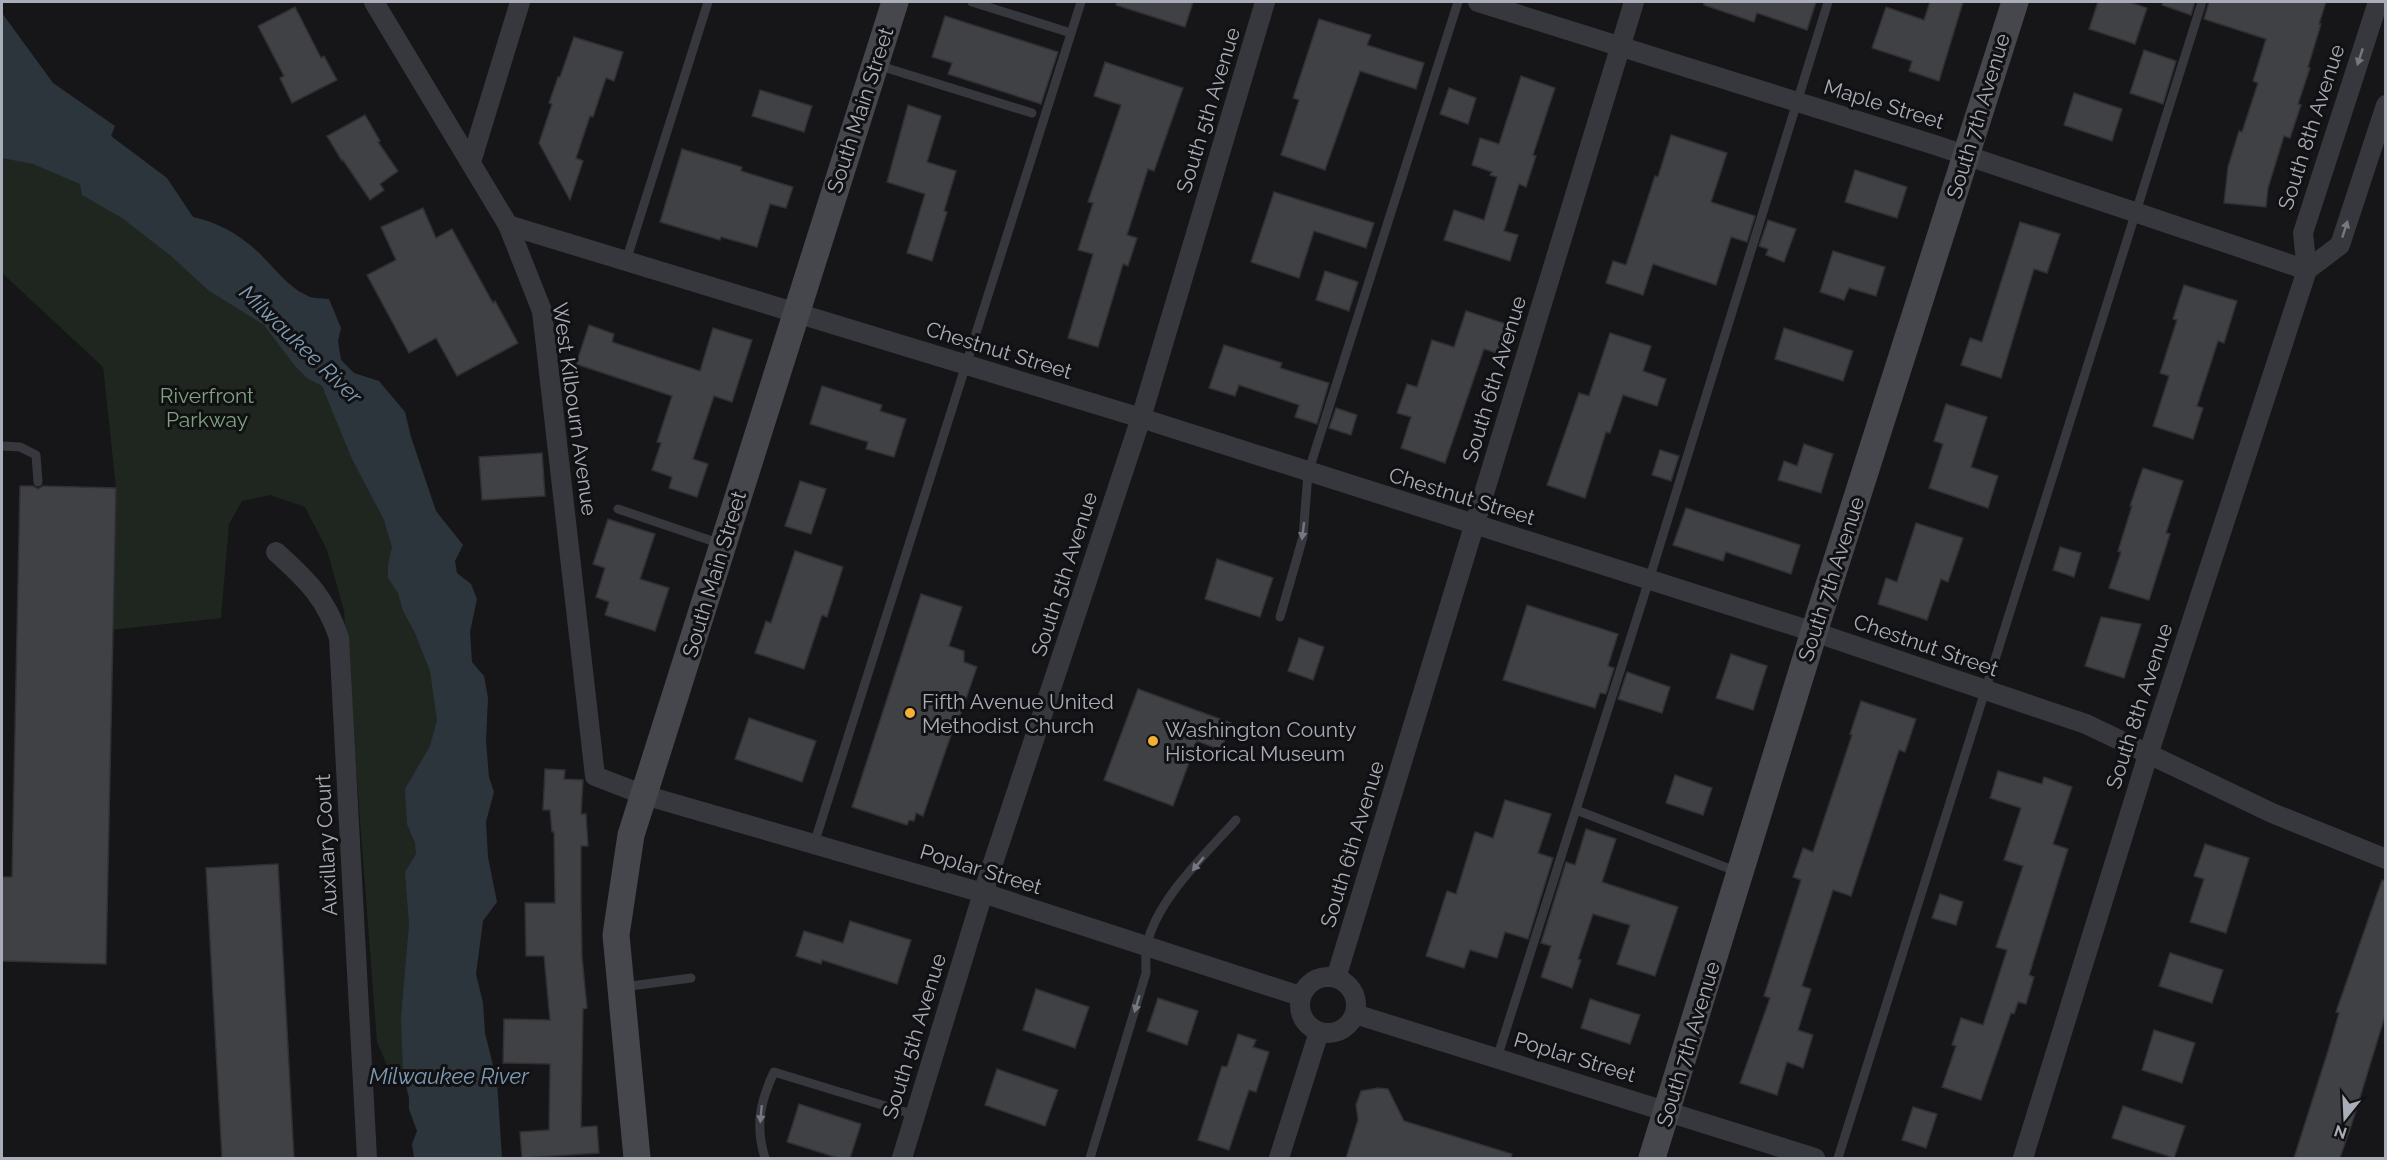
<svg xmlns="http://www.w3.org/2000/svg" width="2387" height="1160" font-family="Raleway,sans-serif">
	<style>
		.green { fill: #1e261f }
		.water { fill: #2c353c }
		.building { fill: #404145; stroke: #303034; stroke-width: 1.5 }
		.lines { fill: none; stroke-linecap: round; stroke-linejoin: round }
		.lane { stroke: #37383d; stroke-width: 9 }
		.street { stroke: #37383d; stroke-width: 20 }
		.secondary { stroke: #45474d; stroke-width: 27 }
		.oneway { fill: #757881 }
		.poi-dot { fill: #f2b134; stroke: #111113; stroke-width: 2 }
		.labels { text-anchor: middle; dominant-baseline: central; stroke-width: 6; stroke-linejoin: round; paint-order: stroke }
		.street-label { font-size: 21px; fill: #a8adb8; stroke: #111113 }
		.park-label { font-size: 21px; fill: #7fa381; stroke: #111113 }
		.poi-label { font-size: 21px; fill: #a8adb8; stroke: #111113; text-anchor: start }
		.water-label { font-size: 22px; font-style: italic; fill: #7f9bb3; stroke: #111113 }
	</style>
	<rect width="100%" height="100%" fill="#161618"/>
	<polygon class="green" points="2,138 67,172 276,332 329,389 376,488 432,651 444,716 421,850 411,1075 392,1077 377,1042 344,611 327,550 305,507 270,495 242,501 229,524 221,618 111,630 116,488 103,367 2,273"/>
	<path class="water" d="M 2,13 L 53,83 L 115,126 L 111,136 L 167,178 L 193,217 C 221,223 244,237 264,258 C 277,271 289,287 306,295 C 312,299 322,298 329,299 L 341,328 L 338,341 L 341,360 L 354,373 L 379,381 L 405,412 L 411,437 L 436,511 L 463,545 L 455,561 L 457,573 L 471,584 L 477,599 L 470,632 L 472,662 L 484,676 L 488,698 L 486,741 L 489,777 L 494,792 L 486,822 L 488,857 L 497,902 L 483,921 L 476,974 L 483,1003 L 485,1033 L 497,1081 L 502,1158 L 414,1158 L 412,1144 L 417,1131 L 409,1109 L 409,1098 L 403,1073 L 401,1018 L 409,924 L 405,872 L 416,854 L 415,843 L 407,824 L 405,789 L 430,746 L 437,720 L 430,671 L 415,633 L 403,611 L 398,593 L 388,578 L 388,565 L 392,547 L 384,520 L 352,459 L 322,386 L 307,378 L 295,366 L 264,325 L 208,290 L 171,256 L 122,218 L 82,195 L 80,184 L 33,164 L 2,158 Z"/>
	<g class="building">
		<polygon points="1117,2 1193,2 1185,27 1116,5"/>
		<polygon points="1704,2 1816,2 1807,30 1757,13 1754,22 1704,5"/>
		<polygon points="1930,2 1963,2 1939,81 1909,71 1912,61 1872,48 1886,7 1924,20"/>
		<polygon points="2098,2 2129,2 2147,8 2135,44 2089,29"/>
		<polygon points="2163,2 2195,2 2191,15 2162,5"/>
		<polygon points="2209,2 2326,2 2319,24 2321,24 2308,67 2310,68 2298,104 2301,105 2290,138 2284,136 2268,188 2266,207 2224,203 2228,167 2239,131 2242,132 2258,83 2253,81 2266,39 2204,19"/>
		<polygon points="295,7 321,58 324,56 337,80 292,103 280,78 284,76 258,26"/>
		<polygon points="945,16 1058,52 1041,104 948,74 952,63 932,57"/>
		<polygon points="1319,19 1371,35 1367,45 1424,63 1416,89 1360,71 1325,170 1281,155 1299,100 1293,98"/>
		<polygon points="574,37 623,52 614,81 606,78 593,117 590,116 576,158 583,161 570,200 539,143 552,104 549,103 558,77 560,77"/>
		<polygon points="2144,50 2176,61 2163,104 2130,93"/>
		<polygon points="1105,62 1183,88 1154,171 1148,169 1127,235 1137,238 1128,266 1123,264 1098,347 1068,338 1093,254 1078,250 1093,203 1088,202 1121,105 1094,96"/>
		<polygon points="1521,76 1555,88 1533,155 1536,156 1526,187 1519,184 1504,231 1518,235 1510,261 1444,240 1454,210 1484,220 1497,177 1490,175 1492,172 1472,165 1480,138 1499,144"/>
		<polygon points="1449,88 1476,98 1468,124 1440,114"/>
		<polygon points="760,90 812,106 804,132 752,116"/>
		<polygon points="2074,93 2122,109 2112,141 2064,125"/>
		<polygon points="908,105 941,116 927,162 956,171 944,211 947,212 932,261 907,253 925,194 887,182"/>
		<polygon points="365,115 380,141 378,142 398,171 380,184 384,190 370,200 343,160 342,161 327,136"/>
		<polygon points="1671,135 1727,153 1711,202 1755,216 1747,242 1731,237 1716,285 1653,264 1643,295 1606,283 1613,261 1626,265 1655,176 1658,177"/>
		<polygon points="682,149 742,167 741,171 793,187 786,208 770,204 757,247 721,237 720,240 660,222"/>
		<polygon points="1855,170 1907,187 1897,218 1845,202"/>
		<polygon points="1274,192 1374,223 1366,248 1314,231 1299,278 1251,262"/>
		<polygon points="423,208 436,238 452,229 493,303 495,301 518,343 457,376 436,338 409,353 367,275 396,260 381,227"/>
		<polygon points="1768,220 1796,229 1784,262 1766,255 1768,249 1759,246"/>
		<polygon points="2020,222 2060,234 2047,273 2034,269 2001,378 1961,365 1970,338 1982,342"/>
		<polygon points="1833,251 1885,267 1876,296 1849,288 1844,300 1820,292"/>
		<polygon points="1325,271 1358,282 1349,311 1316,300"/>
		<polygon points="2184,285 2237,301 2224,343 2218,341 2197,406 2203,408 2193,439 2153,426 2169,376 2160,373 2177,320 2173,319"/>
		<polygon points="1466,311 1506,324 1497,353 1484,349 1445,463 1401,448 1411,417 1397,413 1407,384 1417,387 1432,340 1454,347"/>
		<polygon points="589,325 614,334 612,342 700,371 713,328 752,340 732,402 714,396 693,459 708,464 697,497 669,488 672,477 652,470 661,443 657,442 672,396 576,364"/>
		<polygon points="1784,328 1853,351 1843,381 1775,359"/>
		<polygon points="1610,333 1651,346 1643,371 1666,379 1657,406 1623,395 1610,433 1606,432 1585,498 1547,485 1579,393 1589,396"/>
		<polygon points="1224,345 1282,363 1280,368 1329,383 1317,424 1295,417 1299,405 1239,385 1235,396 1209,388"/>
		<polygon points="822,386 882,405 880,411 906,419 894,457 866,449 868,442 810,424"/>
		<polygon points="1946,404 1987,417 1971,467 1998,476 1988,508 1929,488 1943,444 1934,441"/>
		<polygon points="1336,408 1357,415 1351,435 1329,428"/>
		<polygon points="1804,444 1833,454 1821,493 1778,480 1784,461 1797,466"/>
		<polygon points="1660,450 1679,456 1671,481 1652,475"/>
		<polygon points="542,453 545,496 482,500 479,457"/>
		<polygon points="2143,468 2183,481 2166,533 2170,534 2149,600 2109,588 2121,552 2118,551 2132,506 2130,506"/>
		<polygon points="800,481 826,489 811,534 785,526"/>
		<polygon points="20,486 33,486 38,489 43,486 116,488 106,964 2,961 2,877 12,877"/>
		<polygon points="1686,508 1800,545 1791,574 1726,552 1723,561 1673,545"/>
		<polygon points="608,519 655,534 640,579 669,588 655,631 605,615 609,602 596,597 605,568 593,564"/>
		<polygon points="1916,523 1963,538 1948,582 1941,579 1927,620 1878,604 1886,578 1897,582"/>
		<polygon points="2060,547 2081,553 2074,577 2053,570"/>
		<polygon points="795,551 843,567 827,617 822,615 804,669 755,653 766,621 771,623"/>
		<polygon points="1217,559 1273,578 1260,617 1205,599"/>
		<polygon points="921,594 962,607 949,646 964,651 964,662 977,667 960,716 958,715 923,816 916,813 914,821 909,820 907,825 852,807"/>
		<polygon points="1527,605 1618,634 1608,666 1614,668 1606,694 1600,693 1595,708 1503,680"/>
		<polygon points="2101,617 2141,624 2124,678 2085,666"/>
		<polygon points="1299,638 1324,647 1313,680 1288,671"/>
		<polygon points="1731,654 1767,666 1753,710 1716,698"/>
		<polygon points="1627,672 1670,687 1662,713 1618,699"/>
		<polygon points="1138,689 1231,723 1221,750 1197,741 1173,806 1104,780"/>
		<polygon points="1861,701 1916,719 1905,752 1899,750 1851,896 1833,890 1802,986 1811,989 1798,1030 1813,1035 1803,1068 1787,1062 1777,1095 1740,1083 1770,998 1764,996 1801,880 1793,877 1803,848 1813,852 1852,735 1850,734"/>
		<polygon points="749,718 816,741 802,782 735,759"/>
		<polygon points="545,769 565,770 564,779 583,780 581,814 586,814 588,846 581,846 581,901 582,957 587,1008 583,1009 581,1127 597,1126 599,1153 522,1158 520,1132 549,1130 550,1064 503,1063 504,1019 550,1020 544,956 526,956 525,903 555,903 554,832 552,832 550,810 543,810"/>
		<polygon points="1998,771 2042,784 2044,777 2072,787 2053,844 2068,849 2029,975 2034,977 2026,1004 2018,1002 2014,1014 2011,1013 1981,1100 1942,1087 1956,1046 1952,1045 1961,1018 1983,1025 2007,950 1996,947 2023,866 2004,860 2021,808 1990,798"/>
		<polygon points="1675,775 1712,788 1703,815 1666,803"/>
		<polygon points="1505,800 1551,814 1538,853 1553,858 1528,939 1505,932 1497,958 1470,950 1464,968 1426,956 1447,891 1456,894 1475,832 1493,838"/>
		<polygon points="1586,829 1616,839 1602,882 1678,907 1655,976 1617,964 1630,925 1593,914 1578,959 1581,960 1572,988 1541,977 1551,946 1541,943 1566,862 1575,865"/>
		<polygon points="2205,844 2249,858 2226,933 2190,922 2204,879 2194,876"/>
		<polygon points="278,864 294,1158 222,1158 206,868"/>
		<polygon points="2382,880 2385,881 2385,1016 2354,1117 2340,1158 2294,1158 2328,1051 2339,1013 2336,1012"/>
		<polygon points="1940,894 1963,902 1956,925 1932,918"/>
		<polygon points="850,921 911,940 897,984 822,960 821,964 796,956 804,931 843,943"/>
		<polygon points="2170,953 2223,970 2212,1003 2159,986"/>
		<polygon points="1036,989 1089,1007 1075,1048 1023,1030"/>
		<polygon points="1158,998 1198,1011 1187,1045 1147,1031"/>
		<polygon points="1590,999 1640,1015 1630,1044 1581,1028"/>
		<polygon points="2154,1030 2195,1043 2182,1083 2142,1070"/>
		<polygon points="1238,1034 1256,1040 1253,1047 1269,1052 1256,1092 1249,1090 1229,1150 1198,1140 1222,1066 1227,1067"/>
		<polygon points="997,1069 1058,1090 1045,1126 985,1105"/>
		<polygon points="1378,1088 1388,1089 1404,1121 1512,1154 1511,1158 1346,1158 1358,1120 1356,1105 1361,1091"/>
		<polygon points="799,1104 861,1124 850,1158 838,1158 787,1142"/>
		<polygon points="2123,1106 2185,1126 2174,1158 2112,1138"/>
		<polygon points="1913,1107 1937,1114 1926,1148 1902,1140"/>
	</g>
	<g class="lines">
		<g class="lane">
			<polyline points="972,2 1071,33"/>
			<polyline points="877,65 1032,113"/>
			<polyline points="626,261 708,2"/>
			<polyline points="2,446 20,447 36,455 38,482"/>
			<polyline points="618,509 721,544"/>
			<polyline points="1280,617 1303,537 1308,473 1458,2"/>
			<polyline points="1576,810 1738,872"/>
			<polyline points="814,844 1081,2"/>
			<polyline points="623,987 691,978"/>
			<polyline points="1497,1058 1649,580 1828,2"/>
			<path d="M 765,1158 C 755,1126 760,1102 774,1072 L 915,1115"/>
			<path d="M 1090,1158 L 1146,973 C 1146,964 1145,954 1147,945 C 1156,900 1206,854 1236,820"/>
			<polyline points="1838,1158 2202,2"/>
		</g>
		<g class="street">
			<polyline points="374,2 508,225 542,311 595,776 644,795 983,893 1300,996"/>
			<polyline points="1478,2 1935,145 2307,270"/>
			<polyline points="471,162 520,2"/>
			<polyline points="508,225 1141,418 1814,632 2086,724 2272,813 2386,859"/>
			<polyline points="2307,270 2340,245 2386,105"/>
			<path d="M 276,552 C 307,580 326,598 339,638 L 367,1158"/>
			<circle cx="1328" cy="1005" r="28"/>
			<polyline points="1336,978 1634,2"/>
			<polyline points="1355,1014 1815,1158"/>
			<polyline points="902,1158 983,893 1141,418 1265,2"/>
			<polyline points="1279,1158 1319,1032"/>
			<polyline points="2023,1158 2148,755 2307,270 2303,233 2378,2"/>
		</g>
		<g class="secondary">
			<polyline points="637,1158 616,935 631,835 895,2"/>
			<polyline points="1652,1158 1814,632 2015,2"/>
		</g>
	</g>
	<defs><path id="oneway-solid" d="M-6-.8H1V-3.2L6.5 0L1 3.2V.8H-6Z" transform="scale(1.5)"/></defs>
	<g class="oneway">
		<use href="#oneway-solid" transform="translate(2360 57) rotate(108)"/>
		<use href="#oneway-solid" transform="translate(2345 229) rotate(-72)"/>
		<use href="#oneway-solid" transform="translate(1303 531) rotate(97)"/>
		<use href="#oneway-solid" transform="translate(1198 864) rotate(130)"/>
		<use href="#oneway-solid" transform="translate(1137 1004) rotate(107)"/>
		<use href="#oneway-solid" transform="translate(761 1114) rotate(95)"/>
	</g>
	<g class="poi-dot">
		<circle cx="910" cy="713" r="6"/>
		<circle cx="1153" cy="741" r="6"/>
	</g>
	<g class="labels">
		<g class="street-label">
			<text transform="translate(1884 104) rotate(17)">Maple Street</text>
			<text transform="translate(860 110) rotate(-72)">South Main Street</text>
			<text transform="translate(1208 110) rotate(-73)">South 5th Avenue</text>
			<text transform="translate(1978 116) rotate(-73)">South 7th Avenue</text>
			<text transform="translate(2311 127) rotate(-72)">South 8th Avenue</text>
			<text transform="translate(999 350) rotate(17)">Chestnut Street</text>
			<text transform="translate(1494 379) rotate(-73)">South 6th Avenue</text>
			<text transform="translate(575 409) rotate(82)">West Kilbourn Avenue</text>
			<text transform="translate(1462 496) rotate(17)">Chestnut Street</text>
			<text transform="translate(714 574) rotate(-73)">South Main Street</text>
			<text transform="translate(1064 574) rotate(-72)">South 5th Avenue</text>
			<text transform="translate(1831 579) rotate(-72)">South 7th Avenue</text>
			<text transform="translate(1926 645) rotate(19)">Chestnut Street</text>
			<text transform="translate(2139 706) rotate(-72)">South 8th Avenue</text>
			<text transform="translate(1352 844) rotate(-73)">South 6th Avenue</text>
			<text transform="translate(326 845) rotate(-93)">Auxillary Court</text>
			<text transform="translate(981 869) rotate(17)">Poplar Street</text>
			<text transform="translate(914 1036) rotate(-73)">South 5th Avenue</text>
			<text transform="translate(1688 1044) rotate(-73)">South 7th Avenue</text>
			<text transform="translate(1575 1057) rotate(17)">Poplar Street</text>
		</g>
		<g class="park-label">
			<text x="207" y="395">Riverfront<tspan x="207" dy="24">Parkway</tspan></text>
		</g>
		<g class="poi-label">
			<text x="922" y="701">Fifth Avenue United<tspan x="922" dy="24">Methodist Church</tspan></text>
			<text x="1165" y="729">Washington County<tspan x="1165" dy="24">Historical Museum</tspan></text>
		</g>
		<g class="water-label">
			<text transform="translate(301 344) rotate(44)">Milwaukee River</text>
			<text x="449" y="1076">Milwaukee River</text>
		</g>
	</g>
	<rect width="2387" height="1160" fill="none" stroke="#a8adb8" stroke-width="6"/>
	<g transform="translate(2345 1118) rotate(198)" stroke="#111113" stroke-width="4.5" paint-order="stroke">
	<path d="M0-4.5L10 22L0 15L-10 22Z" fill="#a8adb8"/>
	<text y="-9" font-size="16" font-weight="bold" text-anchor="middle" fill="#a8adb8">N</text>
	</g>
</svg>
